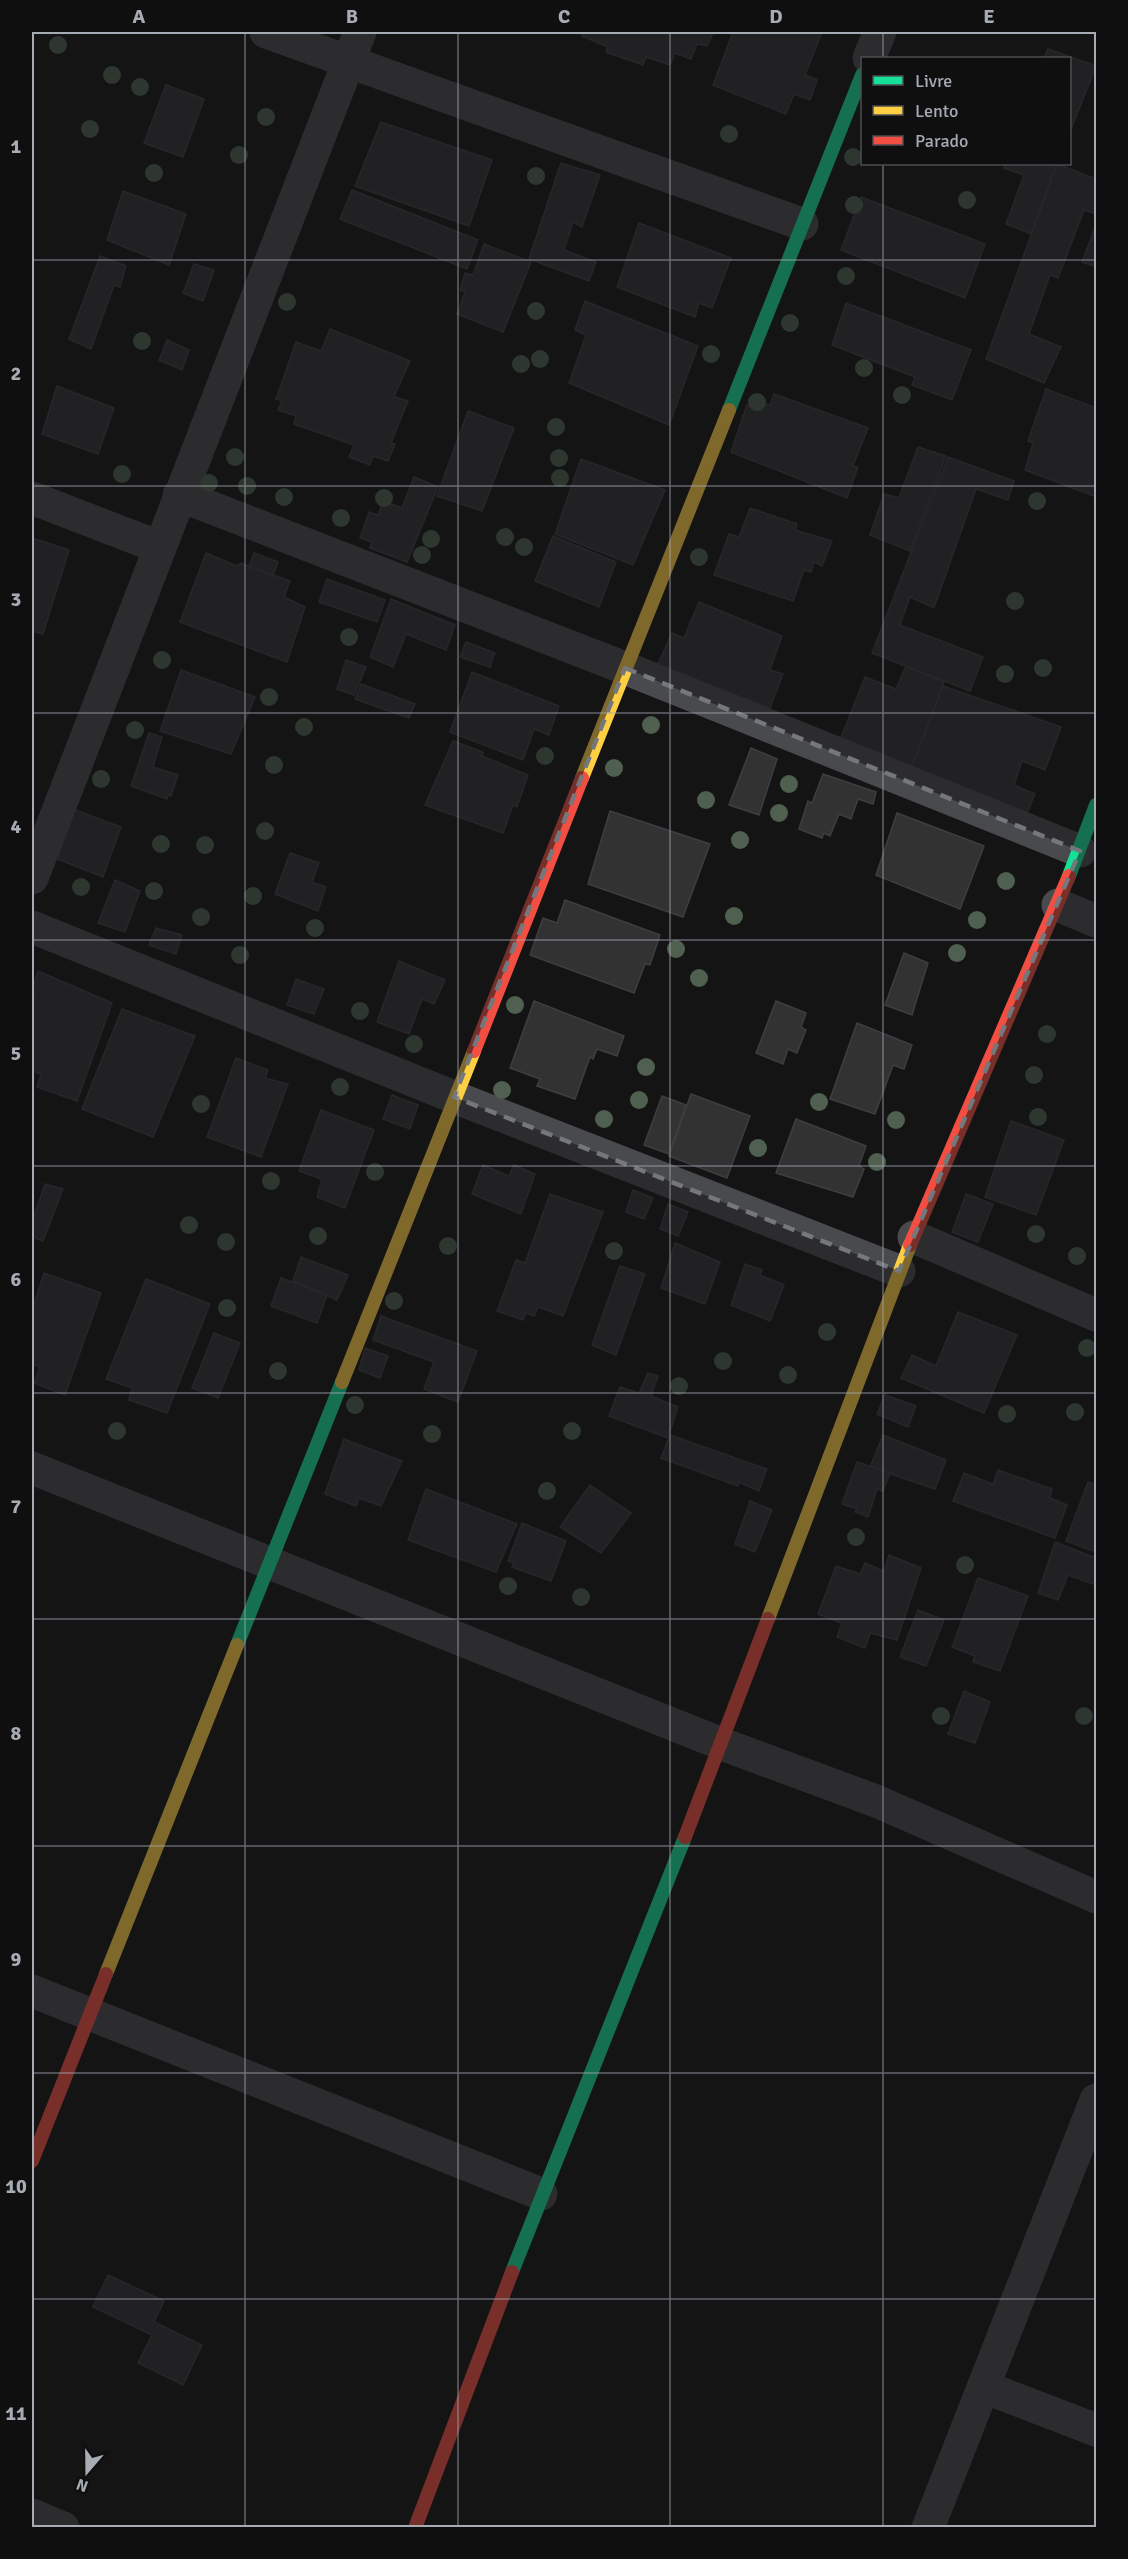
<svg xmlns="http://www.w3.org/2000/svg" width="1128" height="2559" font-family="Signika,sans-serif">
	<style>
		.building { fill: #323233; stroke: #3d3e41; stroke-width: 1.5 }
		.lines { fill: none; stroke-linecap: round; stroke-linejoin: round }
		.street { stroke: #494a4d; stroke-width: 33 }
		.fast { stroke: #16e098; stroke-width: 14 }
		.slow { stroke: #ffcf43; stroke-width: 14 }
		.jam { stroke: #f24e42; stroke-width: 14 }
		.tree { fill: #4f5f50 }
		.marked { fill: none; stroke: #74777c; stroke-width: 4.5; stroke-dasharray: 12 8; stroke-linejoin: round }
		.grid { fill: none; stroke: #a7acb4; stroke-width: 1.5; stroke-opacity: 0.55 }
		.neatline { fill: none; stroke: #a7acb4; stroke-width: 2 }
		.grid-label { font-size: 20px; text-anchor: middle; font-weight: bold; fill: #a7acb4 }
	</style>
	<rect width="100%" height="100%" fill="#141415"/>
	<g class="building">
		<polygon points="583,32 708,32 713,33 707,46 697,44 691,59 675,53 670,65 646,57 643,65 606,52 608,47 582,36"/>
		<polygon points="733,32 822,32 805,75 817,80 810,100 794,94 786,114 713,85"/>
		<polygon points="1048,49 1096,66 1070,132 1070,58 1044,58"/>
		<polygon points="166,85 204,99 183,157 144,143"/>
		<polygon points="381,122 492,160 469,226 355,186"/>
		<polygon points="561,163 600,175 582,227 573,222 564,250 596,262 589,281 529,259"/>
		<polygon points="1006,164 1057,164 1031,234 1006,224 1024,175 1004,168"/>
		<polygon points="1057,164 1096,179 1096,214 1084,210 1058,278 1050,275 1029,334 1061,347 1044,383 986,359"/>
		<polygon points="352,190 478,240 467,269 340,219"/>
		<polygon points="123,191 186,214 169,265 107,240"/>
		<polygon points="861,197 985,244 965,298 841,250"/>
		<polygon points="639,223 731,258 712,308 699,303 695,317 617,287"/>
		<polygon points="1094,230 1096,231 1096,267 1082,262"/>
		<polygon points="484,244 531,262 503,332 457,314 465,292 460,290 465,273 473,275"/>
		<polygon points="100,256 126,266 120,287 114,285 91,349 69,339"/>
		<polygon points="194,264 214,270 203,301 183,293"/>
		<polygon points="585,301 698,346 669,425 569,383 586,335 575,330"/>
		<polygon points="846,303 971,350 952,400 912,385 915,377 832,345"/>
		<polygon points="330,329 410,361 394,397 408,401 391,443 395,444 388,461 373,456 370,465 349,457 354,445 294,424 296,416 278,410 282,401 276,399 296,342 321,351"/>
		<polygon points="167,340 189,350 182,370 159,360"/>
		<polygon points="57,386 114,408 98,454 42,434"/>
		<polygon points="1046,389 1096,408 1096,497 1025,470 1033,443 1028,441"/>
		<polygon points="774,394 868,428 853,466 858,467 847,498 731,452 747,405 762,411 765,404 770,405"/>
		<polygon points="468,411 514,428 482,511 437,496"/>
		<polygon points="918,447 946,456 910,551 870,535 884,494 899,498"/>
		<polygon points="948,457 1014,481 1008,500 976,489 934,608 910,597 900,625 983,657 970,691 872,653"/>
		<polygon points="581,459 665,490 633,565 555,534"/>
		<polygon points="414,477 438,487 407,562 370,548 372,542 360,538 369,512 378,515 383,501 402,508"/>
		<polygon points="750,508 797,524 795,530 832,541 822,566 814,562 811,572 804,570 793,601 714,575 729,534 739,537"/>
		<polygon points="553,536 616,562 599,607 535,581"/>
		<polygon points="32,538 69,550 43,634 32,631"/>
		<polygon points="206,553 237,566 241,563 290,581 284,597 305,607 287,662 180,622"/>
		<polygon points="254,553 278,562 273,575 249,567"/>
		<polygon points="327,579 385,600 377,622 319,602"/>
		<polygon points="391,599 455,625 446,650 406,634 393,667 370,657"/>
		<polygon points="699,602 782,636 770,670 783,674 770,708 657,666 672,633 684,638"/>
		<polygon points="466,642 495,653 490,667 460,657"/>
		<polygon points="346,660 366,667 354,695 337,689"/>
		<polygon points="906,666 944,682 910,772 838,745 865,677 896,689"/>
		<polygon points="181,670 255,697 231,754 160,731"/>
		<polygon points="472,672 559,706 549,735 534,729 523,760 450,732"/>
		<polygon points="361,684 415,704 409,718 355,699"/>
		<polygon points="943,686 1061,727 1045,770 1022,761 1014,785 1035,794 1025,818 910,772"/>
		<polygon points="149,733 162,737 153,767 178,775 171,796 168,795 167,799 131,786"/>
		<polygon points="453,741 483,752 482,756 528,775 517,807 513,805 503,833 425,805"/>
		<polygon points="751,748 777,759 759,815 729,805"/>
		<polygon points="823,774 876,792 873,804 858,799 851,819 839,814 830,836 824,833 822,838 799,829 808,801 812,803"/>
		<polygon points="70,808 121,827 103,877 52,857"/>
		<polygon points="610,811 710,844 683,917 588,884"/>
		<polygon points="897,813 984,846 960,909 876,875"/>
		<polygon points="290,853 319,863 312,882 326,887 318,911 275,894"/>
		<polygon points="115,880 140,891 125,932 98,923"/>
		<polygon points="565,900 660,935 650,965 645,964 634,993 530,955 543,918 557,923"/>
		<polygon points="156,928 182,935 176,954 149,945"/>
		<polygon points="904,953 928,963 912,1015 885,1005"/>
		<polygon points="399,961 445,980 434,1004 422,999 409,1034 377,1022"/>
		<polygon points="38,971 112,1003 77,1101 37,1087 41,1074 32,1071 32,1002 35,992 32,990"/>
		<polygon points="296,979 324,989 314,1014 287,1005"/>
		<polygon points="534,1001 624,1036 617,1056 597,1049 593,1059 590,1057 575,1099 537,1086 540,1079 510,1068"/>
		<polygon points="776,1001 806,1013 801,1027 806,1030 797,1053 788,1049 783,1064 756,1053"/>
		<polygon points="122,1009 195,1036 153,1137 82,1109"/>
		<polygon points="857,1023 912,1045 904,1069 893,1065 875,1114 830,1099"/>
		<polygon points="236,1058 268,1070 265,1078 288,1084 261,1157 207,1137"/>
		<polygon points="691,1094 750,1116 727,1178 669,1156"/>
		<polygon points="392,1095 418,1105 410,1129 383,1119"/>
		<polygon points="662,1096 686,1105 669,1154 644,1145"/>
		<polygon points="321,1110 374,1130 345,1208 317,1197 322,1179 299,1171"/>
		<polygon points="796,1119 866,1146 859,1166 864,1169 853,1197 776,1173"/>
		<polygon points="1011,1121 1064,1140 1036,1215 985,1197"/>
		<polygon points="483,1165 509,1176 514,1165 535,1174 521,1214 472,1194"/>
		<polygon points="45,1184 63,1189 43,1241 32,1237 32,1222"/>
		<polygon points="633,1190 653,1198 644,1219 626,1212"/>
		<polygon points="550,1194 603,1212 563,1316 538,1307 534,1316 526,1313 523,1320 497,1311 516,1260 525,1263"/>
		<polygon points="966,1194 993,1204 978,1242 952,1232"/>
		<polygon points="668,1204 688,1212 678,1236 660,1229"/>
		<polygon points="675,1243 720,1262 705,1304 661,1288"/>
		<polygon points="301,1257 348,1275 337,1300 293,1281"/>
		<polygon points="745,1264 762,1270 760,1275 784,1285 770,1321 731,1305"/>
		<polygon points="620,1266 645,1274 616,1355 592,1345"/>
		<polygon points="44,1273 101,1293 65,1395 34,1383 40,1367 32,1364 32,1310"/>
		<polygon points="281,1278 327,1295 317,1323 271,1306"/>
		<polygon points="146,1279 210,1304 167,1413 129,1400 132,1388 106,1379"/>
		<polygon points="958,1312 1017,1335 984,1413 901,1378 912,1355 936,1366"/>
		<polygon points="381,1316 477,1351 458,1402 424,1389 434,1362 373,1340"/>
		<polygon points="214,1333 240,1343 218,1398 192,1388"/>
		<polygon points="365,1348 388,1356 380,1378 359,1370"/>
		<polygon points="648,1373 658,1376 651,1396 678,1407 668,1438 609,1416 620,1387 639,1393"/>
		<polygon points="885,1395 916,1406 908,1427 877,1414"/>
		<polygon points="670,1435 767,1469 759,1491 739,1482 738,1486 661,1458"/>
		<polygon points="883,1435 946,1460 935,1489 870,1467"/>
		<polygon points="344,1439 402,1461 381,1506 359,1498 356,1506 325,1494"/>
		<polygon points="857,1462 890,1473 883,1491 877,1489 868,1517 855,1512 857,1509 842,1504"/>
		<polygon points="998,1470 1052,1489 1050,1498 1067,1505 1055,1538 953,1501 964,1473 993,1484"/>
		<polygon points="1088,1482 1096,1485 1096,1552 1066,1541"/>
		<polygon points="590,1485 631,1513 601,1553 560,1527"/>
		<polygon points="426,1489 517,1524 496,1572 408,1540"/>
		<polygon points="750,1501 772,1510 755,1552 735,1544"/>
		<polygon points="522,1523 566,1541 551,1581 512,1567 514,1563 508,1561"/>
		<polygon points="1055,1542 1096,1558 1096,1585 1068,1575 1058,1600 1038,1593"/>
		<polygon points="889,1555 921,1568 897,1640 870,1633 865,1648 837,1637 842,1623 818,1614 836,1566 860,1574 865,1563 884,1571"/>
		<polygon points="978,1578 1028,1596 1000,1671 973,1662 975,1656 952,1647"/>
		<polygon points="918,1610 944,1620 926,1666 900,1657"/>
		<polygon points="964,1691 990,1702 975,1743 948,1734"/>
		<polygon points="108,2275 164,2301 154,2322 202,2345 183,2385 138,2363 152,2335 93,2307"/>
	</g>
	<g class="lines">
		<g class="street">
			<polyline points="266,32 802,224"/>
			<polyline points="869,58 880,32"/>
			<polyline points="179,495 625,668 1080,851"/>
			<polyline points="32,498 159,547"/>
			<polyline points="32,878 360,32"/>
			<polyline points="1058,905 1096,921"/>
			<polyline points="32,927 454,1097 899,1271"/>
			<polyline points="914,1237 1096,1315"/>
			<polyline points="32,1468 722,1744 876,1801 1096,1897"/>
			<polyline points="32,1991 541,2194"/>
			<polyline points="984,2387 1096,2430"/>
			<polyline points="32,2515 63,2528"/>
			<polyline points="928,2528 1096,2100"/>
		</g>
		<g class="fast">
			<polyline points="729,410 862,75"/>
			<polyline points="1069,876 1096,805"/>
			<polyline points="237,1645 342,1382"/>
			<polyline points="512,2272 685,1837"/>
		</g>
		<g class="slow">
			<polyline points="582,778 729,410"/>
			<polyline points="342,1382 474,1051"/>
			<polyline points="768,1619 910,1245"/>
			<polyline points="106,1974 237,1645"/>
		</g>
		<g class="jam">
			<polyline points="474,1051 582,778"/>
			<polyline points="910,1245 1069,876"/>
			<polyline points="685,1837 768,1619"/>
			<polyline points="32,2161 106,1974"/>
			<polyline points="415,2528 512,2272"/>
		</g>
	</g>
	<g class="tree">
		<circle cx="58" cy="45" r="9"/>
		<circle cx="112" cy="75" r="9"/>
		<circle cx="140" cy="87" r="9"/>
		<circle cx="266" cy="117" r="9"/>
		<circle cx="90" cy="129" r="9"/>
		<circle cx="729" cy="134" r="9"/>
		<circle cx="239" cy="155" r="9"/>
		<circle cx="853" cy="157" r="9"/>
		<circle cx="154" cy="173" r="9"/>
		<circle cx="536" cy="176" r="9"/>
		<circle cx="967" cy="200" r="9"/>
		<circle cx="854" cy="205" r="9"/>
		<circle cx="846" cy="276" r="9"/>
		<circle cx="287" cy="302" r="9"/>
		<circle cx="536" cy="311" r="9"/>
		<circle cx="790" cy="323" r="9"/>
		<circle cx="142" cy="341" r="9"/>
		<circle cx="711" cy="354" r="9"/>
		<circle cx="540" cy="359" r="9"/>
		<circle cx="521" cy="364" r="9"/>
		<circle cx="864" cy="368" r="9"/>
		<circle cx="902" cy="395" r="9"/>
		<circle cx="757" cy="402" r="9"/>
		<circle cx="556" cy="427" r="9"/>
		<circle cx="235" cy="457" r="9"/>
		<circle cx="559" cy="458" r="9"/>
		<circle cx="122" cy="474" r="9"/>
		<circle cx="560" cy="478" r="9"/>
		<circle cx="209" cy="483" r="9"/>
		<circle cx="247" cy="486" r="9"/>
		<circle cx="284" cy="497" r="9"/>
		<circle cx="384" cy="498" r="9"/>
		<circle cx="1037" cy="501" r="9"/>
		<circle cx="341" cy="518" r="9"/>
		<circle cx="505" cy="537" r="9"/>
		<circle cx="431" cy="539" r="9"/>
		<circle cx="524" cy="547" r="9"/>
		<circle cx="422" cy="555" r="9"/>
		<circle cx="699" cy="557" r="9"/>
		<circle cx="1015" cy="601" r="9"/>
		<circle cx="349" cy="637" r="9"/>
		<circle cx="162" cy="660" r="9"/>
		<circle cx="1043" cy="668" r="9"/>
		<circle cx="1005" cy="674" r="9"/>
		<circle cx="269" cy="697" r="9"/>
		<circle cx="651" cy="725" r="9"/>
		<circle cx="304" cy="727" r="9"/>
		<circle cx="135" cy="730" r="9"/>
		<circle cx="545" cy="756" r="9"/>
		<circle cx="274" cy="765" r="9"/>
		<circle cx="614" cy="768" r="9"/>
		<circle cx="101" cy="779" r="9"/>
		<circle cx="789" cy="784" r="9"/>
		<circle cx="706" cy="800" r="9"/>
		<circle cx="779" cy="813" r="9"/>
		<circle cx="265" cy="831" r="9"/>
		<circle cx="740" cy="840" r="9"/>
		<circle cx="161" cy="844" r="9"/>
		<circle cx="205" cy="845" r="9"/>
		<circle cx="1006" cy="881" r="9"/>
		<circle cx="81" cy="887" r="9"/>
		<circle cx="154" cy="891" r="9"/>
		<circle cx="253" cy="896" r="9"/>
		<circle cx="734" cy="916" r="9"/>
		<circle cx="201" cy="917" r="9"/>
		<circle cx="977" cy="920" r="9"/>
		<circle cx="315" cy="928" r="9"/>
		<circle cx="676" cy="949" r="9"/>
		<circle cx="957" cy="953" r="9"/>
		<circle cx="240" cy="955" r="9"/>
		<circle cx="699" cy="978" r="9"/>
		<circle cx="515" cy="1005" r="9"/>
		<circle cx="360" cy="1011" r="9"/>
		<circle cx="1047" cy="1034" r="9"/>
		<circle cx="414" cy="1044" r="9"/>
		<circle cx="646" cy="1067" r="9"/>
		<circle cx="1034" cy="1075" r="9"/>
		<circle cx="340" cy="1087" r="9"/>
		<circle cx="502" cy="1090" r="9"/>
		<circle cx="639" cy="1100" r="9"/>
		<circle cx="819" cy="1102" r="9"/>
		<circle cx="201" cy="1104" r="9"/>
		<circle cx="1038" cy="1117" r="9"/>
		<circle cx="604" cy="1119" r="9"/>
		<circle cx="896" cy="1120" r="9"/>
		<circle cx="758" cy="1148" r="9"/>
		<circle cx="877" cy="1162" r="9"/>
		<circle cx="375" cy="1172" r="9"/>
		<circle cx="271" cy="1181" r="9"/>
		<circle cx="189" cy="1225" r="9"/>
		<circle cx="1036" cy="1234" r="9"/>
		<circle cx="318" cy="1236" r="9"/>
		<circle cx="226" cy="1242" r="9"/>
		<circle cx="448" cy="1246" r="9"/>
		<circle cx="614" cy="1251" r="9"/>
		<circle cx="1077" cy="1256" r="9"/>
		<circle cx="394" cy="1301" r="9"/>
		<circle cx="227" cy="1308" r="9"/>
		<circle cx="827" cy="1332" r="9"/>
		<circle cx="1087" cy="1348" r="9"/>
		<circle cx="723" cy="1361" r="9"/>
		<circle cx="278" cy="1371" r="9"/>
		<circle cx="788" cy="1375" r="9"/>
		<circle cx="679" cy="1386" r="9"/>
		<circle cx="355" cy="1405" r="9"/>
		<circle cx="1075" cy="1412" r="9"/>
		<circle cx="1007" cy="1414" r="9"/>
		<circle cx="117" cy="1431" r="9"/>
		<circle cx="572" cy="1431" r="9"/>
		<circle cx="432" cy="1434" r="9"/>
		<circle cx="547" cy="1491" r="9"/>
		<circle cx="856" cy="1537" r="9"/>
		<circle cx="965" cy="1565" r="9"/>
		<circle cx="508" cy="1586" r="9"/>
		<circle cx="581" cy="1597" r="9"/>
		<circle cx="941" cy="1716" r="9"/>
		<circle cx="1084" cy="1716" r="9"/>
	</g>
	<path d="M0 0H1128V2559H0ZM 625,668 L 1080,851 L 899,1271 L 454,1097 Z" fill="#141415" fill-opacity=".55" fill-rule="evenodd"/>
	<path class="marked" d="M 625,668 L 1080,851 L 899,1271 L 454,1097 Z"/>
	<path class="grid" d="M 245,32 L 245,2528M 458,32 L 458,2528M 670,32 L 670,2528M 883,32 L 883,58M 883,164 L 883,2528M 32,260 L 1096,260M 32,486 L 1096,486M 32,713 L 1096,713M 32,940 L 1096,940M 32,1166 L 1096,1166M 32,1393 L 1096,1393M 32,1619 L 1096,1619M 32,1846 L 1096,1846M 32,2073 L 1096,2073M 32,2299 L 1096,2299"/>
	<rect width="1128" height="2559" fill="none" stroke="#0f0f10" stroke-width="66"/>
	<rect x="861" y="57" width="210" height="108" fill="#0f0f10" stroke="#4c4e52" stroke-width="1.5"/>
	<rect x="873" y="76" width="30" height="9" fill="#16e098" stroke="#4c4e52" stroke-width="1.5"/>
	<text x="915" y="87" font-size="18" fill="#a7acb4">Livre</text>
	<rect x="873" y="106" width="30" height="9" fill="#ffcf43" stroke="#4c4e52" stroke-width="1.5"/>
	<text x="915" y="117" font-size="18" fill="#a7acb4">Lento</text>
	<rect x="873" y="136" width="30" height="9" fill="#f24e42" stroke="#4c4e52" stroke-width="1.5"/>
	<text x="915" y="147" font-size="18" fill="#a7acb4">Parado</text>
	<g transform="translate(87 2472) rotate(200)" stroke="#0f0f10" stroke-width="4.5" paint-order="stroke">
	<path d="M0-4.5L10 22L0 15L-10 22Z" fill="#a7acb4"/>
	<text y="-9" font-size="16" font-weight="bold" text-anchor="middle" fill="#a7acb4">N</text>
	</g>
	<rect x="33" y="33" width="1062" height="2493" class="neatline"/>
	<g class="grid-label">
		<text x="139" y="23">A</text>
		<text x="352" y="23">B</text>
		<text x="564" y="23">C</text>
		<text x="776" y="23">D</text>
		<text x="989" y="23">E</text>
		<text x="16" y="153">1</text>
		<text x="16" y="380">2</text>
		<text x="16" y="606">3</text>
		<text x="16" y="833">4</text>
		<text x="16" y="1060">5</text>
		<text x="16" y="1286">6</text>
		<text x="16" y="1513">7</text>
		<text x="16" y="1740">8</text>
		<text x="16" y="1966">9</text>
		<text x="16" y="2193">10</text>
		<text x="16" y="2420">11</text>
	</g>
</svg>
